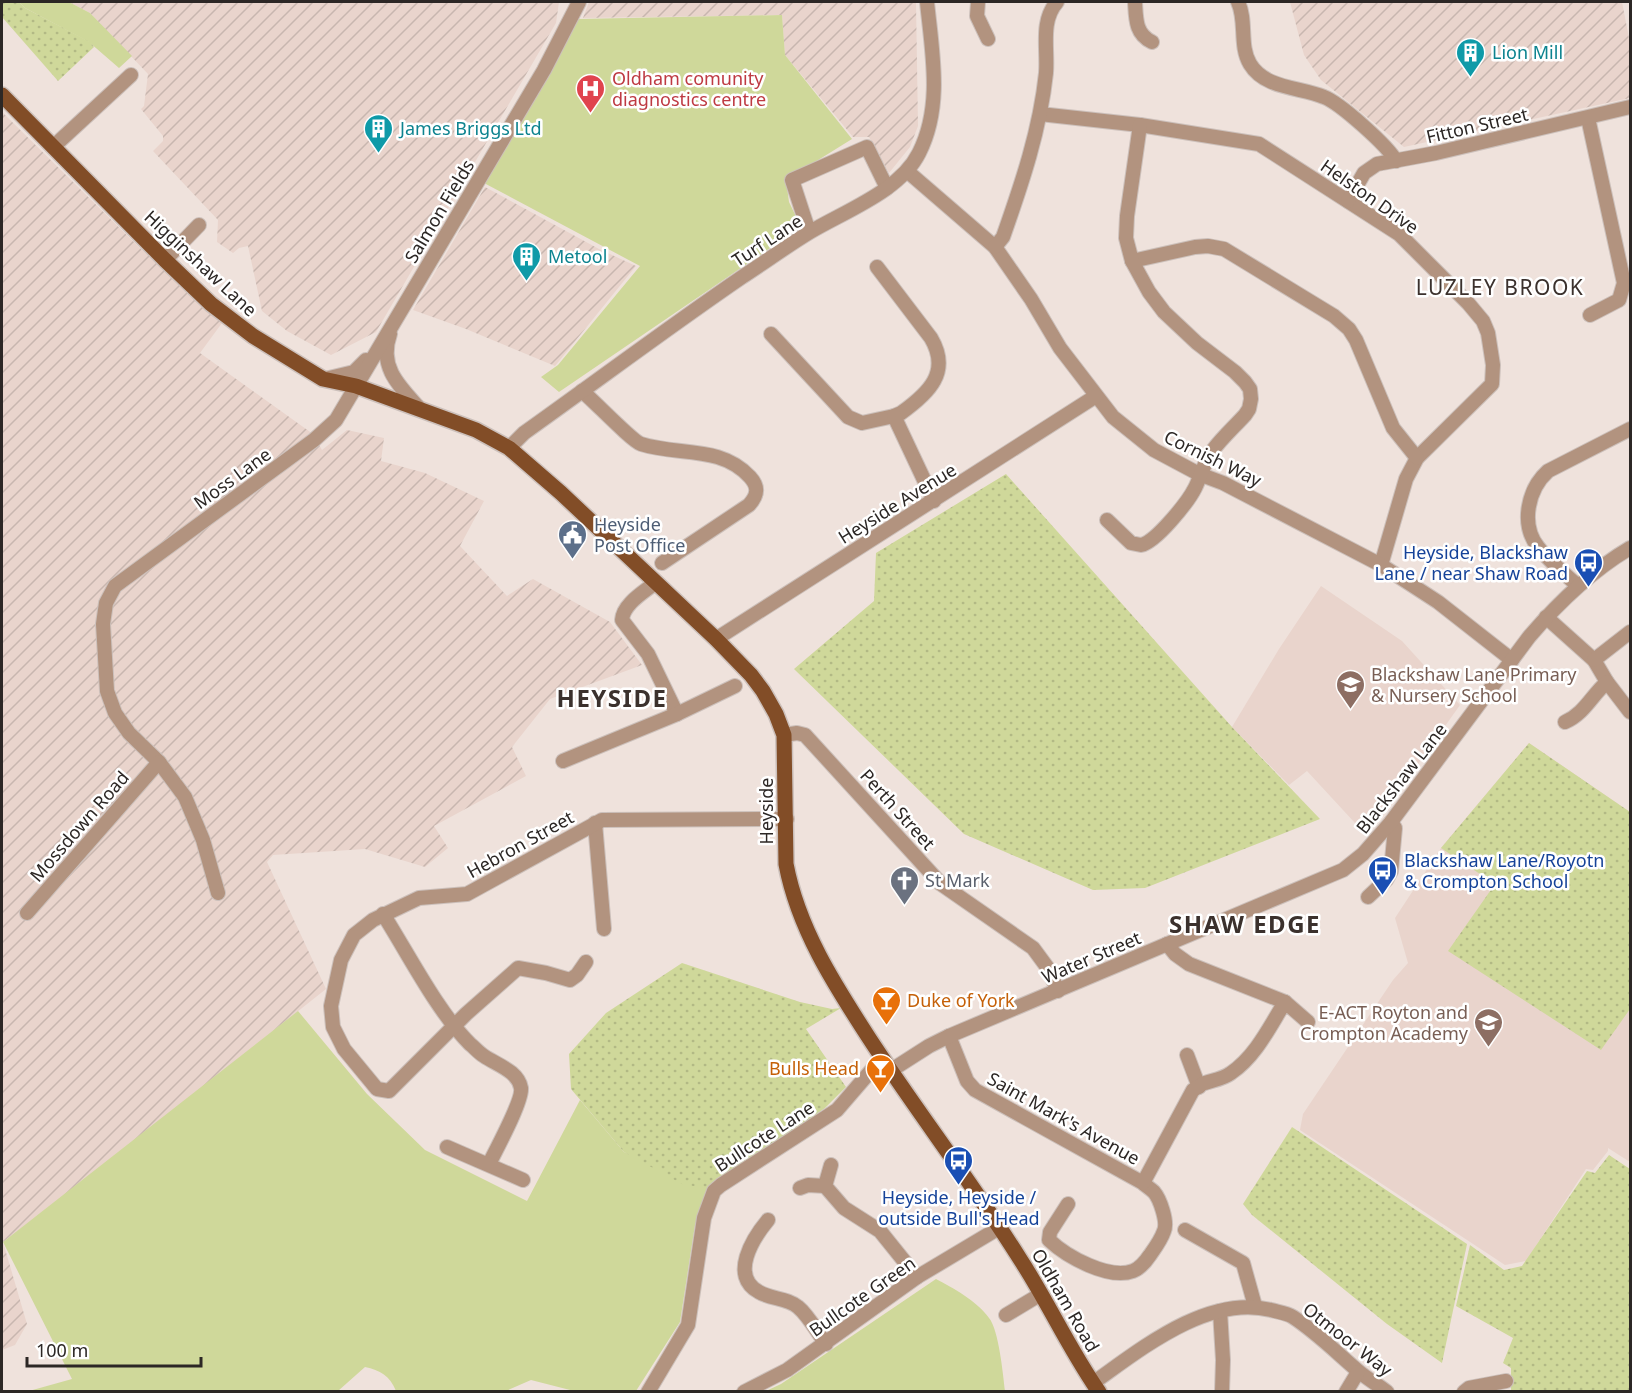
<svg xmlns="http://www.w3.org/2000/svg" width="1632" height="1393" font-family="'Noto Sans',sans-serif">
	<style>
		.built { fill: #e9d4cc }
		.industrial { fill: url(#industrial-furrows) }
		.grass { fill: #cfd89a }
		.park { fill: url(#park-dots) }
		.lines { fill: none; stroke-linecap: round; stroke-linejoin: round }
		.minor-casing { stroke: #ccc0bb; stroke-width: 16 }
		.major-casing { stroke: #ccc0bb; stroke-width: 18 }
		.minor { stroke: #b2937f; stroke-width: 14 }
		.major { stroke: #824d27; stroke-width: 15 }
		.labels { text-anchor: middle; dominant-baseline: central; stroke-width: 5; stroke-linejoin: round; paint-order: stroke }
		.culture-label { font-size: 18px; fill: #0d838f; stroke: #fff; text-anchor: start }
		.health-label { font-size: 18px; fill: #be3a42; stroke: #fff; text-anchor: start }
		.street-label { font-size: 18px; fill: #2c2725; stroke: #fff }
		.service-label { font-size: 18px; fill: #4e5e75; stroke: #fff; text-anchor: start }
		.transit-label { font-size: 18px; fill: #164399; stroke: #fff; text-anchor: end }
		.education-label { font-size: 18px; fill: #785e54; stroke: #fff; text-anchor: start }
		.worship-label { font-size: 18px; fill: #5b616d; stroke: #fff; text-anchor: start }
		.food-label { font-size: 18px; fill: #c56008; stroke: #fff; text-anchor: start }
		.quarter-label { font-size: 21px; letter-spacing: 1.5px; fill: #3b312d; stroke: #fff }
		.district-label { font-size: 24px; font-weight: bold; letter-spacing: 1.5px; fill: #3b312d; stroke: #fff }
	</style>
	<defs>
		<pattern id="industrial-furrows" width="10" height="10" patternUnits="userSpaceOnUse" patternTransform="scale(1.5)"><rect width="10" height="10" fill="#e9d4cc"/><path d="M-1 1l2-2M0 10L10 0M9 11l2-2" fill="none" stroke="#c8b6af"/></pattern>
		<pattern id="park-dots" width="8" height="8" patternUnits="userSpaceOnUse" patternTransform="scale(1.5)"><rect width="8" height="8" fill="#cfd89a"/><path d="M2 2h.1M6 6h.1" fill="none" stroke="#b2b985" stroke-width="1.8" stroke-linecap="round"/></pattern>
	</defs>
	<rect width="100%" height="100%" fill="#efe2dc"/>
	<g class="built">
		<polygon points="1321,586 1402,641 1460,705 1367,836 1307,771 1289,785 1232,727 1279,649"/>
		<polygon points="1529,743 1630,812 1630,1162 1608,1148 1608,1151 1593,1170 1586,1169 1526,1261 1505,1265 1300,1130 1303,1114 1393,980 1408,963 1395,918 1441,848"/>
	</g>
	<g class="industrial">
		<polygon points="69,2 559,2 556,23 376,332 331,355 287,331 262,311 248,246 239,248 233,253 217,242 218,220 153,151 163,141 163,136 141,109 144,106 148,74 90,13"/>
		<polygon points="589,2 916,2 918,126 910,147 889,173 869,137 853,137 785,55 782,15 583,18"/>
		<polygon points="1290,2 1622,2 1630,43 1630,98 1404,147 1321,80 1304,55"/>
		<polygon points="2,112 140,248 222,323 200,353 313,434 322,450 347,430 384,438 381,461 425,473 484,501 460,546 507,596 533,579 610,622 642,665 550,699 512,747 526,776 434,826 448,848 425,867 365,849 273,855 267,862 326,989 97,1171 3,1242 27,1324 15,1345 2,1350"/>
		<polygon points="485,187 599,249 636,266 555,366 466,329 413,310"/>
	</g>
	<g class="grass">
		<polygon points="19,2 69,2 90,13 132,56 119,68 89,42 25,8"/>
		<polygon points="782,15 785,55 852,139 786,180 789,202 801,227 559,392 541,377 558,365 640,266 484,183 578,19"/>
		<path d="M 298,1011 L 367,1094 L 425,1150 L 527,1201 L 580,1100 L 624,1152 L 710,1189 L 695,1225 L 680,1322 L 636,1391 L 574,1391 L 531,1380 L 506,1391 L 396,1391 C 390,1376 380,1370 365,1367 L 338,1391 L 29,1391 L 72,1379 L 3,1242 Z"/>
		<path d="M 936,1279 C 953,1288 977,1301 989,1318 C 999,1330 1003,1375 1005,1391 L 766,1391 L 781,1384 Z"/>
	</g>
	<g class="park">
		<polygon points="2,2 19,2 25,8 90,42 94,47 58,81 2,17"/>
		<polygon points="1006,474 1232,727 1320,819 1145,888 1093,890 964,834 794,669 874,601 876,553"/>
		<polygon points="1529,743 1630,812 1630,1009 1601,1050 1448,951 1495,884 1441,848"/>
		<polygon points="682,963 800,1002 832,1009 841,1008 806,1029 846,1087 825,1108 710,1189 682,1184 624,1152 571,1089 569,1054 606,1013"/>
		<polygon points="1292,1127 1467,1244 1442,1363 1387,1324 1252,1215 1243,1204"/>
		<polygon points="1609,1155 1630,1169 1630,1391 1511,1391 1511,1368 1503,1363 1513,1338 1456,1306 1470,1245 1504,1270 1522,1266 1587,1171 1595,1173"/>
	</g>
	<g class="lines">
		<defs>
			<g id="minor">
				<polyline points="978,2 977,16 988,39"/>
				<path d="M 1135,2 C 1136,18 1135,34 1152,42"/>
				<path d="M 1238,2 C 1247,21 1239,46 1250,64 C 1265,89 1300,87 1324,97 C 1340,103 1388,146 1396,161"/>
				<polyline points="1040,114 1140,125 1259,144 1399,234 1468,303 1483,321 1488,333 1493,365 1492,384 1417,458 1406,479 1381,565"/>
				<polyline points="1588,118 1624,283 1619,300 1590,315"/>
				<polyline points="53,147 131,75"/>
				<polyline points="907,171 995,247 1031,299 1060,348 1113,417 1154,450 1199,474 1223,483 1381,565 1438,602 1512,660"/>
				<polyline points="1348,201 1364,173 1377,164 1436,153 1630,107"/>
				<polyline points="809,232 792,180 867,147 887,188"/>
				<path d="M 995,247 L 1003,237 C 1022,183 1040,130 1046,73 C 1048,49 1040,21 1057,2"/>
				<polyline points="165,260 199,225"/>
				<polyline points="1132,261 1195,247 1208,246 1224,249 1334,316 1349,329 1356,340 1393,428 1417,458"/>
				<path d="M 390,334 C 378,367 400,387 420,409"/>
				<path d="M 771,334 L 848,417 L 862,423 L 894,416 L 901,413 C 929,393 951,372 931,338 L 877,267"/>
				<polyline points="325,379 354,372 366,360"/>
				<path d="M 582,391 C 593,400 632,441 641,444 C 678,456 721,445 750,477 C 759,487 758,495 749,505 L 662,563"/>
				<polyline points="894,416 934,501"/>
				<path d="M 509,448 L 524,433 C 597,381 669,327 742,277 C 765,262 787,246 810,232 C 845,211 900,191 919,153 C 943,106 932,52 927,2"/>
				<path d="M 1107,520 L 1131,543 L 1141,545 C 1156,542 1188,502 1195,488 C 1201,476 1204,462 1213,450 C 1222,438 1234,427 1245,415 L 1249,409 L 1251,399 L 1250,389 L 1245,382 L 1235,372 L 1197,343 L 1164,312 L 1149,292 L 1132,261 L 1126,238 L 1127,216 L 1140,125"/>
				<path d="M 655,583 C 644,592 623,604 622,620 L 648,654 L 677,714"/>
				<path d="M 1578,586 C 1565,574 1549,561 1538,547 C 1520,524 1528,489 1548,471 L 1630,429"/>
				<polyline points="1546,617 1594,660 1607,682 1630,712"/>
				<polyline points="716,639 1096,396"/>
				<polyline points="1594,660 1630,632"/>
				<path d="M 1565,722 C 1584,714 1592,695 1607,682"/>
				<polyline points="784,735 797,733 805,735 941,884 1033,948 1047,967 1058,991"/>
				<polyline points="563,761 677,714 735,686"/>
				<polyline points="595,823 604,929"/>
				<polyline points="218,893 203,840 185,797 159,762 129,733 115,713 107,691 103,624 106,603 115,586 314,440 336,420 544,70 579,2"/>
				<polyline points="1368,897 1386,880 1391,871 1395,828 1391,822"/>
				<polyline points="27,913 159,762"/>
				<path d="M 383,914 C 409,955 437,1011 470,1044 C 475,1048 479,1053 484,1056 C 497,1065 518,1071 521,1088 C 523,1100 496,1150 489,1164"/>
				<polyline points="1167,944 1175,954 1189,964 1285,1002"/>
				<polyline points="586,962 577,975 570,980 546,973 518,968 466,1014 389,1091 377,1089 344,1049 333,1027 331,1006 341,960 354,935 373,920 419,898 467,894 602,820 787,819"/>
				<path d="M 949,1036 L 967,1081 L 975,1090 L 1143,1183 C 1146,1186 1151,1189 1154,1192 C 1160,1199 1168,1222 1164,1231 C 1161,1240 1155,1248 1150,1255 C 1146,1261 1141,1268 1133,1271 C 1109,1280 1067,1257 1049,1240 L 1050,1232 L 1068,1204"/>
				<polyline points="1187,1055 1199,1087"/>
				<path d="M 890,1071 L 929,1046 L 949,1036 L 1343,870 L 1363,854 L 1391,822 L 1529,637 C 1559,602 1591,571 1630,548"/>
				<polyline points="447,1147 523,1180"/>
				<polyline points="831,1165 825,1186 844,1208 880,1231 917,1277"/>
				<path d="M 1143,1183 L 1193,1090 C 1197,1088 1201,1084 1205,1083 C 1214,1080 1223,1079 1231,1073 C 1256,1056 1270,1026 1285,1002 L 1308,1022"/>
				<polyline points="800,1188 808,1185 825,1186"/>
				<path d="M 768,1220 C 753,1238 729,1276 759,1292 C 770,1299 788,1298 798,1307 C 809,1316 817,1332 826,1344"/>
				<polyline points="1185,1230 1243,1263 1255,1306"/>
				<polyline points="1220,1311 1223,1360 1222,1392"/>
				<polyline points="1006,1315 1041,1294"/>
				<path d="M 1093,1383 C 1141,1349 1208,1294 1271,1310 C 1278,1312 1287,1313 1293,1317 C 1316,1332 1336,1352 1357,1370 C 1366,1378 1377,1384 1387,1392"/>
				<polyline points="648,1392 688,1325 704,1218 714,1191 721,1185 837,1110 875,1066 884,1060"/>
				<polyline points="744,1392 787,1370 917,1277 999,1228"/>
				<polyline points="1346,1392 1358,1372"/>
				<polyline points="1464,1392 1469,1388 1506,1381"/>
			</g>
			<path id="major" d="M 2,95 L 165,260 L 211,304 L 253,336 L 323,379 L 356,386 L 476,430 L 509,448 L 561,493 L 716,639 L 751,675 L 763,691 L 776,714 L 784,735 L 786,864 C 798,928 834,984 869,1038 C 918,1113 973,1184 1020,1259 C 1048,1302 1069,1349 1099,1392"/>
		</defs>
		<use href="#minor" class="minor-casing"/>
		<use href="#major" class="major-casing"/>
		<use href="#minor" class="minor"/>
		<use href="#major" class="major"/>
	</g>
	<defs>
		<symbol id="building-pin" viewBox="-11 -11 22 30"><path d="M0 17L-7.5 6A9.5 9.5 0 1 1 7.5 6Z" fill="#0f9aa8" stroke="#fff"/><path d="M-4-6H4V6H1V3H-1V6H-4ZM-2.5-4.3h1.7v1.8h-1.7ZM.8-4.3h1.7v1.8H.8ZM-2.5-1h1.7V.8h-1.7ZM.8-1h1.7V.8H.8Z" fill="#fff"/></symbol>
		<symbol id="hospital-pin" viewBox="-11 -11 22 30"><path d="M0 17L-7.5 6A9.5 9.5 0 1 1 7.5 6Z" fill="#e0444e" stroke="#fff"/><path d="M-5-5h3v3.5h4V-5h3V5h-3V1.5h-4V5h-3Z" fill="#fff"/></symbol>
		<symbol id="civic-pin" viewBox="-11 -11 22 30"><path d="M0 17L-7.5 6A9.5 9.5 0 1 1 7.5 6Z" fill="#5c6f8a" stroke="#fff"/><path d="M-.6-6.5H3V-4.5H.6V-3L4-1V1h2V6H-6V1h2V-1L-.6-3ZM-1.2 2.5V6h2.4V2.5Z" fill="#fff"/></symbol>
		<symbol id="bus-pin" viewBox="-11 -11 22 30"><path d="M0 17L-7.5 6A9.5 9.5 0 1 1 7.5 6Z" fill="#1a4fb4" stroke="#fff"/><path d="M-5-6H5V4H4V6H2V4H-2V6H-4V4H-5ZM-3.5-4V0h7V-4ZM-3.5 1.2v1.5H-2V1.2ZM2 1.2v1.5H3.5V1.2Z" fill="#fff"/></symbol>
		<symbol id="school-pin" viewBox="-11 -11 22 30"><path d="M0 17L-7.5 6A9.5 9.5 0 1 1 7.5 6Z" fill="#8d6e63" stroke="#fff"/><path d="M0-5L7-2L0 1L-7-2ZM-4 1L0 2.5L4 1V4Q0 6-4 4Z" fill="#fff"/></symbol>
		<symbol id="church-pin" viewBox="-11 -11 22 30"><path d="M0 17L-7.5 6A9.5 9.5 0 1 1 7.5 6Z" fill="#6b7280" stroke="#fff"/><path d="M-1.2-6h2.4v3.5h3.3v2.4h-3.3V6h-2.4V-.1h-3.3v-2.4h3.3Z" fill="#fff"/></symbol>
		<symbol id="bar-pin" viewBox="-11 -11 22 30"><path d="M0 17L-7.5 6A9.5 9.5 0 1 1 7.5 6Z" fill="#e8710a" stroke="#fff"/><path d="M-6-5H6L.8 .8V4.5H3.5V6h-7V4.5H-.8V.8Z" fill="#fff"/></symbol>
	</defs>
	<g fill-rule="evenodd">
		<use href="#building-pin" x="1454" y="36" width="33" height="45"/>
		<use href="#hospital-pin" x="574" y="72" width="33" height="45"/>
		<use href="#building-pin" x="362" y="112" width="33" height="45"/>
		<use href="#building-pin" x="510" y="240" width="33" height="45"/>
		<use href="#civic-pin" x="556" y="518" width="33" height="45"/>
		<use href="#bus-pin" x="1572" y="546" width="33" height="45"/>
		<use href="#school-pin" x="1334" y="668" width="33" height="45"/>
		<use href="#bus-pin" x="1366" y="854" width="33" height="45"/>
		<use href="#church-pin" x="888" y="864" width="33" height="45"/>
		<use href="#bar-pin" x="870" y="984" width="33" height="45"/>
		<use href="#school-pin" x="1472" y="1006" width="33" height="45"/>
		<use href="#bar-pin" x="864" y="1052" width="33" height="45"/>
		<use href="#bus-pin" x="942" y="1144" width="33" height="45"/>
	</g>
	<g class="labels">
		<g class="culture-label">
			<text x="1492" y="52">Lion Mill</text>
			<text x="400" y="128">James Briggs Ltd</text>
			<text x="548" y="256">Metool</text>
		</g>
		<g class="health-label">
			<text x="612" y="78">Oldham comunity<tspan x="612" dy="21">diagnostics centre</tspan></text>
		</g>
		<g class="street-label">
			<text transform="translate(1477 125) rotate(-13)">Fitton Street</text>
			<text transform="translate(1370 196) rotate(35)">Helston Drive</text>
			<text transform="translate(439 211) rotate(-59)">Salmon Fields</text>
			<text transform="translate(767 240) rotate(-33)">Turf Lane</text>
			<text transform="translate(201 263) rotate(43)">Higginshaw Lane</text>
			<text transform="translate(1213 458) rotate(26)">Cornish Way</text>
			<text transform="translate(232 478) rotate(-36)">Moss Lane</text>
			<text transform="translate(897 503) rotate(-32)">Heyside Avenue</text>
			<text transform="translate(1401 778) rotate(-52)">Blackshaw Lane</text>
			<text transform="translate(898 809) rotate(48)">Perth Street</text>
			<text transform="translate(766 811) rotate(-90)">Heyside</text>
			<text transform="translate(79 826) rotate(-49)">Mossdown Road</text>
			<text transform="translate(520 844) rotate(-29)">Hebron Street</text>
			<text transform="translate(1091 957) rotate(-23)">Water Street</text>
			<text transform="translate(1064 1118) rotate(29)">Saint Mark's Avenue</text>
			<text transform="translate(764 1136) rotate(-33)">Bullcote Lane</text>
			<text transform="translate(862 1296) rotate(-35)">Bullcote Green</text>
			<text transform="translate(1066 1300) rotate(60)">Oldham Road</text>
			<text transform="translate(1348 1339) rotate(38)">Otmoor Way</text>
		</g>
		<g class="service-label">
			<text x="594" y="524">Heyside<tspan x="594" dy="21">Post Office</tspan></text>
		</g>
		<g class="transit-label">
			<text x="1568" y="552">Heyside, Blackshaw<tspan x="1568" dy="21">Lane / near Shaw Road</tspan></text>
			<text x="1404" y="860" text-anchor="start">Blackshaw Lane/Royotn<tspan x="1404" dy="21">&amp; Crompton School</tspan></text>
			<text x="959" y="1197" text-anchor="middle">Heyside, Heyside /<tspan x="959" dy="21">outside Bull's Head</tspan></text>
		</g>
		<g class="education-label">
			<text x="1371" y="674">Blackshaw Lane Primary<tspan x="1371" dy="21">&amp; Nursery School</tspan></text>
			<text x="1468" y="1012" text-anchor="end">E-ACT Royton and<tspan x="1468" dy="21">Crompton Academy</tspan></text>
		</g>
		<g class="worship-label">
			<text x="925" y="880">St Mark</text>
		</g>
		<g class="food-label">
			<text x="907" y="1000">Duke of York</text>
			<text x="859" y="1068" text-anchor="end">Bulls Head</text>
		</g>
		<g class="quarter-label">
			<text x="1500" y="287">LUZLEY BROOK</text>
		</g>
		<g class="district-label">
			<text x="612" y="697">HEYSIDE</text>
			<text x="1245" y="923">SHAW EDGE</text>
		</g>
	</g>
	<rect width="1632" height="1393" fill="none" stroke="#2c2725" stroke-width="6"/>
	<path d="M27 1357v9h174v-9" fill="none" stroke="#2c2725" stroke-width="3"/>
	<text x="36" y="1357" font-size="18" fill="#2c2725" stroke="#ffffff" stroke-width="4.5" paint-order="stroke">100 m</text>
</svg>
